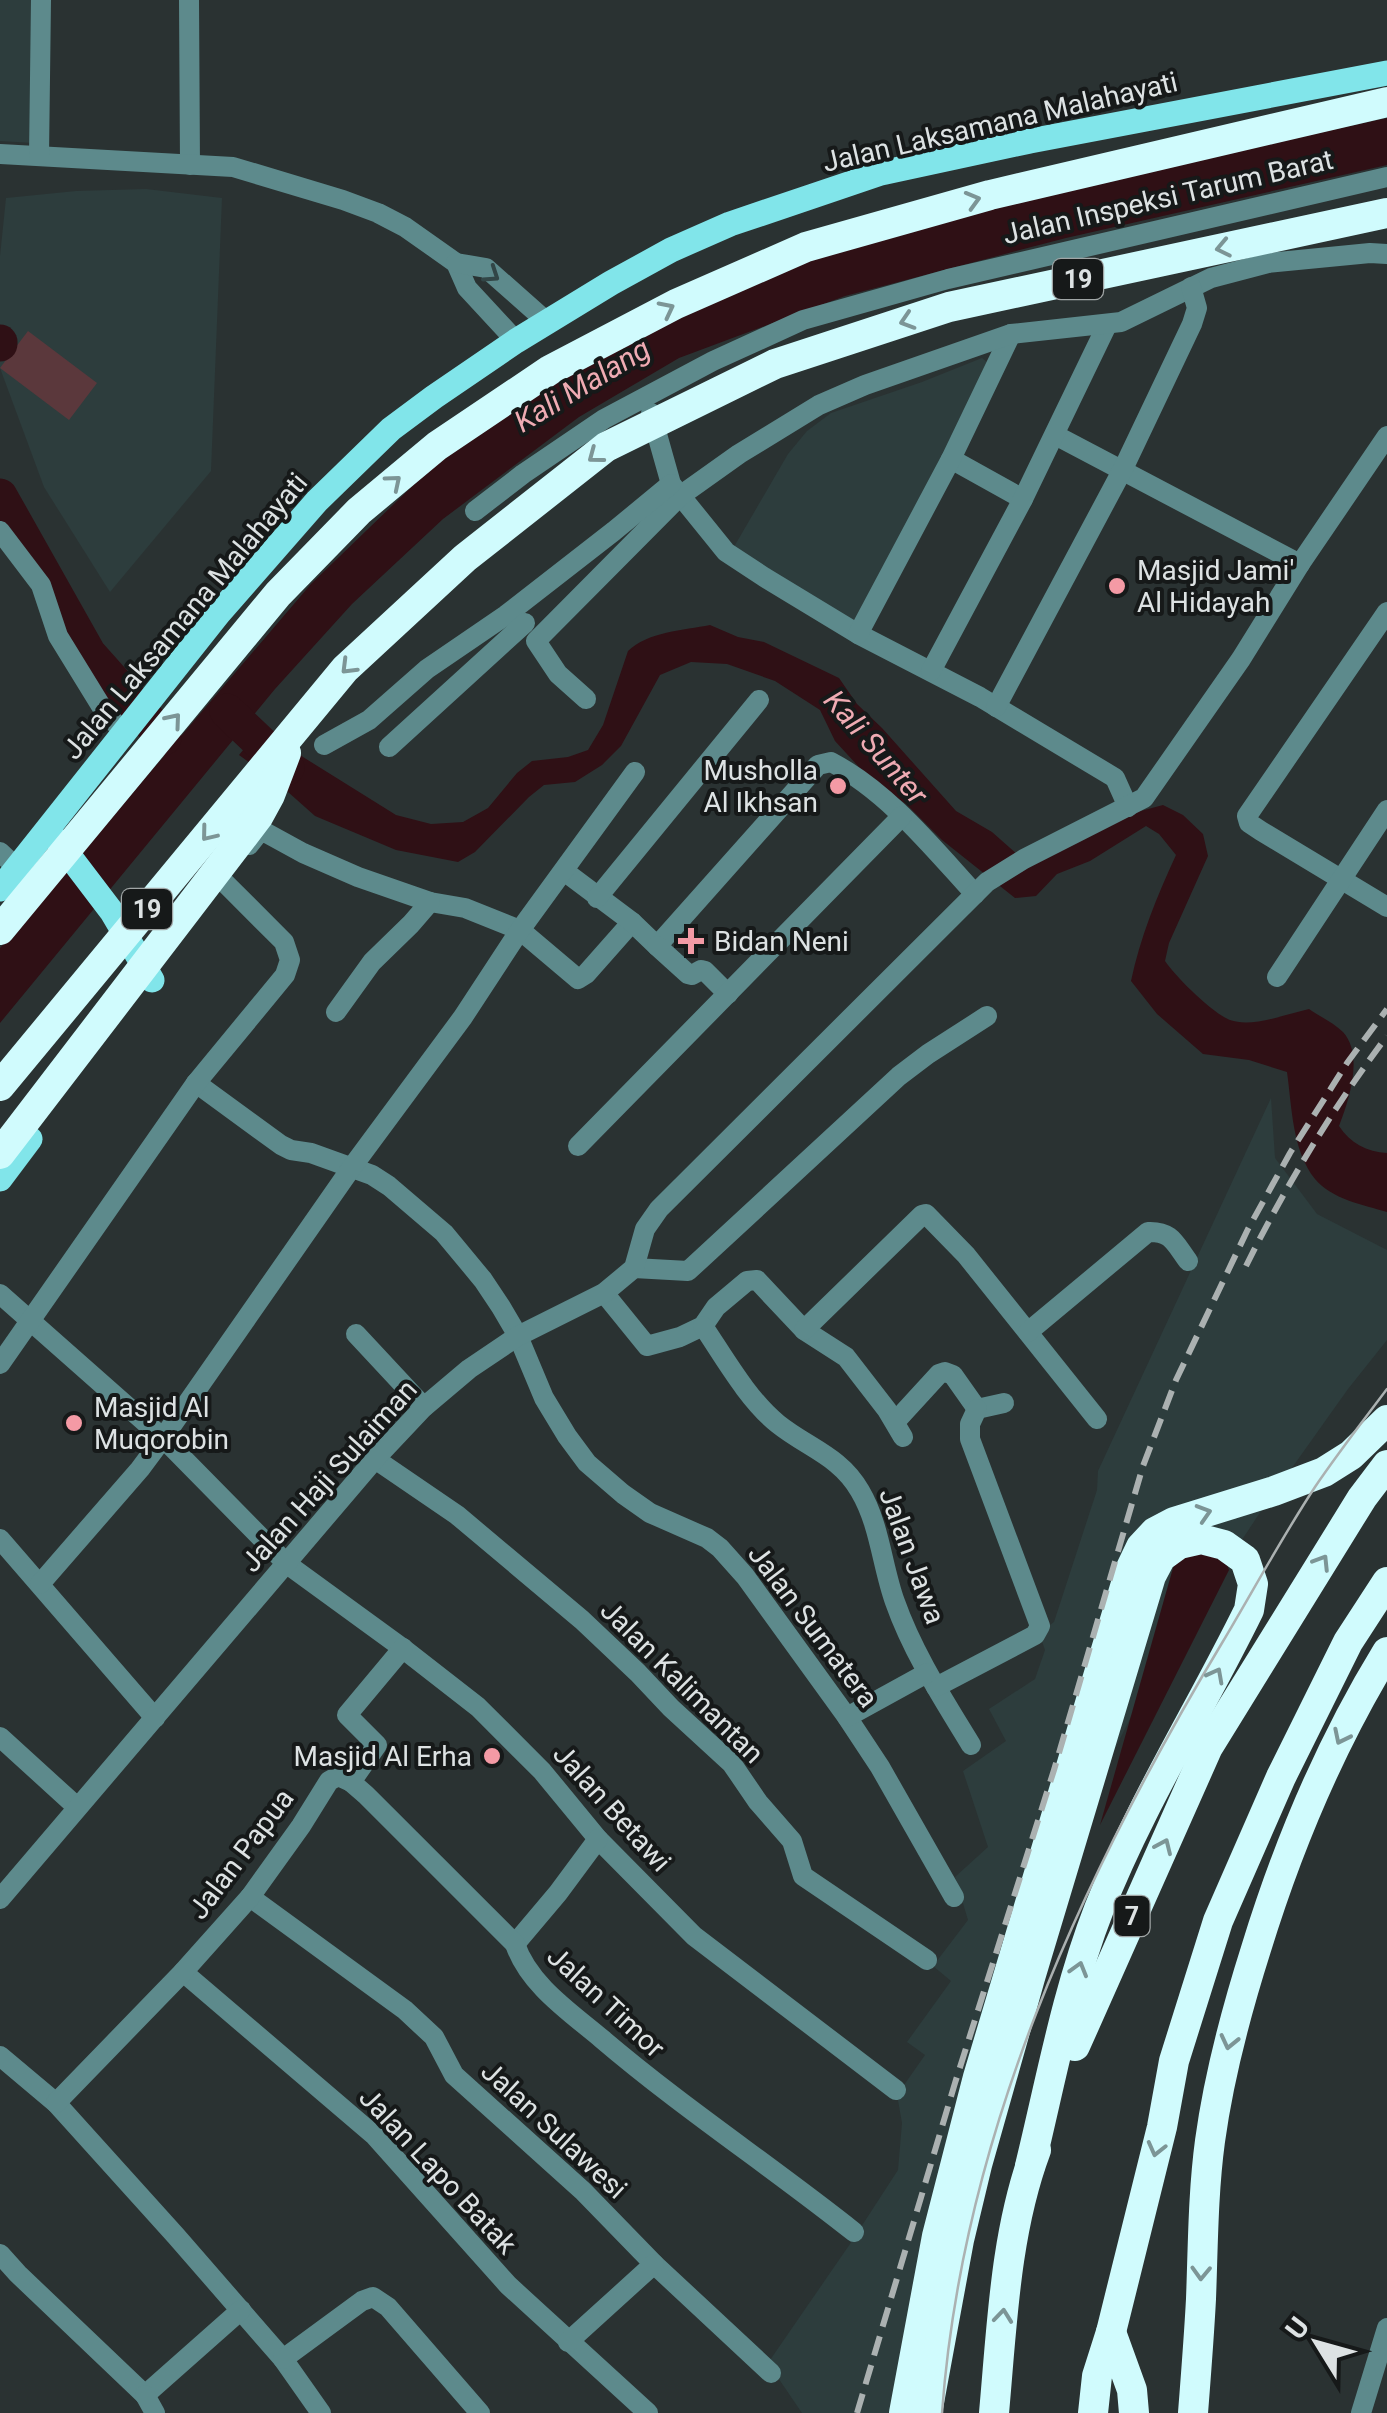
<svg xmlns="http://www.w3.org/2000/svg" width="1387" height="2413" font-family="Roboto,sans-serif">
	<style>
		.built { fill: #2d3d3d }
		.green { fill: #5b383c }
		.water { fill: #2f1015 }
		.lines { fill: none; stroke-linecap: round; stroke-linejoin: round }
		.river { stroke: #2f1015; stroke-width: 35 }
		.minor { stroke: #5d8a8c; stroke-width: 20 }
		.primary { stroke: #81e5ea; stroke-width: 25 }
		.motorway { stroke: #d0fbfd; stroke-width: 30 }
		.tram { stroke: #abb1b1; stroke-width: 2.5 }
		.rail { stroke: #abb1b1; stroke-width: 6; stroke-dasharray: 20 10; stroke-linecap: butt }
		.motorway-bridge { stroke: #d0fbfd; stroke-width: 30 }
		.oneway { stroke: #7c9596 }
		.oneway2 { stroke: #324647 }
		.poi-dot { fill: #f49aa5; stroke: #161919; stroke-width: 4 }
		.labels { text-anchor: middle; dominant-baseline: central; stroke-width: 8; stroke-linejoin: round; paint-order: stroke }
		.shield { fill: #161919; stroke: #a1a6a6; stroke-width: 2.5 }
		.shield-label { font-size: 25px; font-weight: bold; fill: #dde2e3 }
		.street-label { font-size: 28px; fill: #dde2e3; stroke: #161919 }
		.poi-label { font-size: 28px; fill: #dde2e3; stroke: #161919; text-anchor: start }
		.water-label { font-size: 30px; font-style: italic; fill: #efabb3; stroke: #161919 }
	</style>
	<rect width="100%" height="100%" fill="#2a3232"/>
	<g class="built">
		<polygon points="0,0 35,0 33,143 0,141"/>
		<polygon points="146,189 222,198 211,471 110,592 44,487 0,368 0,256 6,198 76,191"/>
		<polygon points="982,358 989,364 858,632 731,552 788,454 807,431 831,413 922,382"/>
		<polygon points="1271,1098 1275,1158 1317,1214 1387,1250 1387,1340 1348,1389 1257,1517 1148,1683 1065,1848 923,2413 802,2413 768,2363 850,2244 898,2170 902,2123 897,2095 925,2055 907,2042 951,1981 933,1966 968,1920 955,1877 988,1847 963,1771 1006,1741 989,1709 1035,1679 1045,1650 1039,1633 1054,1622 1097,1490 1098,1471"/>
	</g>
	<polygon class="green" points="28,331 97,383 69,420 0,368"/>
	<g class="water">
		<polygon points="1387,118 1387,165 1066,238 845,296 679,358 579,417 443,519 352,604 275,689 0,1023 0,948 311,584 426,473 481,427 615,343 828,249 1017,199"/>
		<path d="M 710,625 L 738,637 L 764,642 L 839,678 L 857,704 L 882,728 L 956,811 L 992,832 L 1027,863 L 1111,819 L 1163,805 L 1183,815 L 1203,834 L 1208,856 L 1169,943 L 1165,961 C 1175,976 1212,1013 1230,1020 C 1252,1028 1286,1014 1309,1009 C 1319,1016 1334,1023 1343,1032 C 1364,1055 1349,1100 1339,1126 C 1350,1143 1367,1152 1387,1153 L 1387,1212 C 1364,1205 1331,1199 1315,1179 C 1292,1150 1292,1107 1287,1072 L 1249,1060 L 1203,1054 L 1157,1014 L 1131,981 C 1140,938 1157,896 1176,855 L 1159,834 L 1146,826 L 1090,861 L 1057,874 L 1036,896 L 1015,898 L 942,840 L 906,804 L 869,778 L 835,741 L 820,710 L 775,681 L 727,664 L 691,662 L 660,675 L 621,746 L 602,765 L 575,782 L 544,785 L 529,797 L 475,852 L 458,862 L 396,850 L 315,816 L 279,784 L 239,755 L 264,725 L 303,757 L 396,815 L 431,824 L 463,822 L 488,808 L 517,773 L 532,761 L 568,757 L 588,750 L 603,725 L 628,651 C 647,632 684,630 710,625 Z"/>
		<polygon points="1188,1550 1225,1559 1229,1570 1100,1825 1175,1561"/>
	</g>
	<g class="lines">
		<g class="river">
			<polyline points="0,342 0,344"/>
			<polyline points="0,496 89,654 164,738"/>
			<polyline points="227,711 287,768"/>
		</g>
		<g class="minor">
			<polyline points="189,0 190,165"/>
			<polyline points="0,154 233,167 343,200 378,213 405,227 456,263 467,288 516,341"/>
			<polyline points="39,156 41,0"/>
			<polyline points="456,263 486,268 547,322"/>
			<polyline points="651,413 671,484 726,552 764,577 858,634 980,697 1115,778 1128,807"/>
			<polyline points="1055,435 1300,564"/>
			<polyline points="951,459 1023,499"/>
			<polyline points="475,511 523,474 604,419 713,361 803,320 948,279 1387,177"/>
			<polyline points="0,531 41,585 58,636 106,714 124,732"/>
			<polyline points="1387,612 1247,816 1249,823 1261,831 1387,907"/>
			<polyline points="858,634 951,459 1011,334"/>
			<polyline points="931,671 1023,499 1107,325"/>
			<polyline points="586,699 558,674 536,641 680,496 739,454 819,405 865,385 1011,334 1121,322 1211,278 1268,263 1370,253 1387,254"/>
			<polyline points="996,707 1123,469 1192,324 1197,308 1191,287"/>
			<polyline points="324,745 369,720 427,669 506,615 614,531 671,484"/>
			<polyline points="389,747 525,623"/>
			<polyline points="249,845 261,830 303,853 358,877 430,902 465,908 520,930 578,979 586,974 632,922"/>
			<polyline points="0,852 17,868"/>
			<path d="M 564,871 L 632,922 L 657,946 L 818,765 L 831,762 C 888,792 932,847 975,894"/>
			<polyline points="597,898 759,700"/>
			<polyline points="657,946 688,974 692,975 701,970 705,971 728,994"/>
			<polyline points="1277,977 1387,810"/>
			<polyline points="336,1012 372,962 411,924 430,902"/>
			<polyline points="196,1083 281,1145 291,1150 311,1153 372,1175 389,1186 444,1233 483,1280 501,1307 518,1336 544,1398 567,1436 587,1463 623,1494 650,1513 707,1538 720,1548 745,1576 847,1717 880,1767 954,1897"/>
			<polyline points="578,1146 902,816"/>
			<polyline points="634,1268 688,1271 899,1076 928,1054 987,1016"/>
			<polyline points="604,1293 647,1346 680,1337 703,1326 716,1307 747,1281 757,1280 804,1330 846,1357 887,1410 903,1437"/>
			<polyline points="0,1294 163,1438 287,1564 401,1647 478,1707 542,1771 598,1839 694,1936 896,2090"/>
			<path d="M 703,1326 C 724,1357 748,1400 778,1424 C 808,1448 840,1456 860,1491 C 880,1525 882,1566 895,1602 C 913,1653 943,1699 971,1745"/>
			<polyline points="804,1330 922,1215 926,1214 966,1255 1097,1419"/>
			<path d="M 1028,1332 L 1148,1232 C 1172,1231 1175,1244 1188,1261"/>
			<polyline points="356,1334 424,1407"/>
			<polyline points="0,1364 196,1083 285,975 290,960 284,942 222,880"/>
			<polyline points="895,1422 939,1374 945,1372 953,1375 977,1409 1004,1403"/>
			<polyline points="375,1459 457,1515 582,1620 638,1673 671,1708 732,1764 758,1802 792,1841 803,1876 927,1960"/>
			<polyline points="0,1539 155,1718"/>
			<polyline points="40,1584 140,1469 163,1438 352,1167 463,1017 520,930 635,772"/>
			<polyline points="936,1687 1035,1635 1040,1626 970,1439 970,1424 977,1409"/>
			<polyline points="847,1717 927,1673"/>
			<polyline points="0,1737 77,1807"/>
			<polyline points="351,1782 377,1745 347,1715 403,1648"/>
			<polyline points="250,1897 405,2010 434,2037 454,2075 583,2191 654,2264 771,2373"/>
			<polyline points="0,1899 375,1459 424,1407 469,1369 518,1336 604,1293 634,1268 645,1229 659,1209 987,882 1024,859 1144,798 1241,659 1300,564 1387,436"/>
			<polyline points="515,1944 558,1893 598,1839"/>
			<polyline points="183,1972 375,2136 508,2285 648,2413"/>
			<polyline points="0,2056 56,2103 176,2236 283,2359 321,2413"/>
			<path d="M 56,2103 L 183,1972 L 250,1897 L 301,1826 L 329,1781 L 338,1776 L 351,1782 L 366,1795 L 515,1944 C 529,1985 570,2012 602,2039 C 683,2108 771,2166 854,2232"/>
			<polyline points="0,2254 18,2274 145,2395 241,2310"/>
			<polyline points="568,2342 654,2264"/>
			<polyline points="283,2359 362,2301 373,2297 388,2307 480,2413"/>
			<polyline points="145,2395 155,2413"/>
			<polyline points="1361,2413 1387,2328"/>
		</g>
		<g class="primary">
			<polyline points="58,841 112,912 152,980"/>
			<polyline points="0,889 219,613 317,501 391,429 434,397 516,341 611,283 671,250 730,224 881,173 1030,141 1387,73"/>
			<polyline points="0,1179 30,1139"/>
		</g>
		<g class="motorway">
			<polyline points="1075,2046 1208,1747 1362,1498 1387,1465"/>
			<polyline points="1111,2332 1132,2390 1134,2413"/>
			<polyline points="904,2413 937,2236 978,2077 1130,1570 1141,1547 1155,1532 1174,1522 1274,1491 1324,1472 1351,1455 1387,1420"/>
			<path d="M 927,2413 L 959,2240 L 977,2165 L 1030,1978 L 1151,1576 L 1161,1557 L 1179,1544 L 1201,1539 L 1224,1545 L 1245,1560 L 1253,1584 L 1249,1610 C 1200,1710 1140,1805 1099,1909 C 1067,1991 1051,2080 1030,2166"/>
			<path d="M 994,2413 C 1002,2326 1005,2233 1036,2150"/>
			<polyline points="1093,2413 1097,2376 1111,2332 1162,2127 1174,2061 1218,1921 1281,1777 1348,1642 1387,1582"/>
			<path d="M 1193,2413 C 1196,2375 1199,2337 1201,2299 C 1203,2246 1203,2193 1210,2141 C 1219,2075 1236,2012 1256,1949 C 1288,1845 1330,1745 1387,1652"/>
		</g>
		<path class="tram" d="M 942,2413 C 962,2136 1081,1878 1222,1643 C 1253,1591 1282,1537 1315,1487 C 1338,1453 1363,1421 1387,1389"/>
		<g class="rail">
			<path d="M 1246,1266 C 1286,1185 1333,1108 1387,1036"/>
			<polyline points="857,2413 955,2083 1054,1770 1143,1466 1176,1380 1248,1229 1290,1153 1347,1063 1387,1009"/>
		</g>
		<g class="motorway-bridge">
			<polyline points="0,930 278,594 359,511 437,446 550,370 676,304 806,247 990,195 1387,102"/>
			<polyline points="0,1086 345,669 465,558 606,447 775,364 949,307 1387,213"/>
			<polyline points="0,1154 258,817 270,795 286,753"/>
		</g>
	</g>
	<defs><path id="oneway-chevron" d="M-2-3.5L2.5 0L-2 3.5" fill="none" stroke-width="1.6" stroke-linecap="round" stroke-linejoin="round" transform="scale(2.5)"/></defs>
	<g class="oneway">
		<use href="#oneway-chevron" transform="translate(973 200) rotate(-16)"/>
		<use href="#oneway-chevron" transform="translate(1223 248) rotate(168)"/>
		<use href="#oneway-chevron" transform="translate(667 309) rotate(-27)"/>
		<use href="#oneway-chevron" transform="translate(907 321) rotate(162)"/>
		<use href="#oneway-chevron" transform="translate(595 456) rotate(143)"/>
		<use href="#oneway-chevron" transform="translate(394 482) rotate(-40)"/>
		<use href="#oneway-chevron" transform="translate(348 667) rotate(135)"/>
		<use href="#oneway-chevron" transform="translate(174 720) rotate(-50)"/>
		<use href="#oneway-chevron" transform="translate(208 834) rotate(129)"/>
		<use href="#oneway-chevron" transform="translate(1204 1513) rotate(-17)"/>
		<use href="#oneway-chevron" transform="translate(1322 1562) rotate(-58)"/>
		<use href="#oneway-chevron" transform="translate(1216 1675) rotate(-62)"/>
		<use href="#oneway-chevron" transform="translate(1341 1737) rotate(116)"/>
		<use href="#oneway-chevron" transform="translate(1164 1846) rotate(-66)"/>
		<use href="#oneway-chevron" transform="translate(1079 1969) rotate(-74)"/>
		<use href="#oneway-chevron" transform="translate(1229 2042) rotate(103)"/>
		<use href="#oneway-chevron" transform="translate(1156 2149) rotate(104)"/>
		<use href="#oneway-chevron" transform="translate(1201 2273) rotate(92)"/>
		<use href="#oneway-chevron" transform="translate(1003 2316) rotate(-84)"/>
	</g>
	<use class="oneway2" href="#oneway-chevron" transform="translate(492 275) rotate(34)"/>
	<g class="poi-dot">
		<circle cx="1117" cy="586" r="10"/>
		<circle cx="838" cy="786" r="10"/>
		<path d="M686 926h10v10h10v10h-10v10h-10v-10h-10v-10h10z"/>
		<circle cx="74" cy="1423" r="10"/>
		<circle cx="492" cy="1756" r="10"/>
	</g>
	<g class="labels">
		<g class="shield">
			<rect x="1053" y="259" width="50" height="40" rx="8"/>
			<rect x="122" y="889" width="50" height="40" rx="8"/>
			<rect x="1114.5" y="1896" width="35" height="40" rx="8"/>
		</g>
		<g class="shield-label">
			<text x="1078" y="279">19</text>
			<text x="147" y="909">19</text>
			<text x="1132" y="1916">7</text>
		</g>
		<g class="street-label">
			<text transform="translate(1000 122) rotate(-13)">Jalan Laksamana Malahayati</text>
			<text transform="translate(1168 197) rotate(-13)">Jalan Inspeksi Tarum Barat</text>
			<text transform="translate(185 616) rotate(-50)">Jalan Laksamana Malahayati</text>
			<text transform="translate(329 1476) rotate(-48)">Jalan Haji Sulaiman</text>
			<text transform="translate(912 1556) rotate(70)">Jalan Jawa</text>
			<text transform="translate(813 1626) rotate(53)">Jalan Sumatera</text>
			<text transform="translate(682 1682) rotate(45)">Jalan Kalimantan</text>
			<text transform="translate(612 1808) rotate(48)">Jalan Betawi</text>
			<text transform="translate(241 1854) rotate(-53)">Jalan Papua</text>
			<text transform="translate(606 2002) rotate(43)">Jalan Timor</text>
			<text transform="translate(554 2130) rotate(43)">Jalan Sulawesi</text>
			<text transform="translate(438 2171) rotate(47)">Jalan Lapo Batak</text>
		</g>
		<g class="poi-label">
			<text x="1137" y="570">Masjid Jami'<tspan x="1137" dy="32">Al Hidayah</tspan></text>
			<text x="818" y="770" text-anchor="end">Musholla<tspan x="818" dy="32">Al Ikhsan</tspan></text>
			<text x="714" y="941">Bidan Neni</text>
			<text x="94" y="1407">Masjid Al<tspan x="94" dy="32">Muqorobin</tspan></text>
			<text x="472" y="1756" text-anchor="end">Masjid Al Erha</text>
		</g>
		<g class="water-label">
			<text transform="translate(582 385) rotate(-31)">Kali Malang</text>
			<text transform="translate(876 747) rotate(49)">Kali Sunter</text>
		</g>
	</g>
	<g transform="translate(1317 2343) rotate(307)" stroke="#161919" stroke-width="8" paint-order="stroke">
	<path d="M0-8L18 38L0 25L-18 38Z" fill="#dde2e3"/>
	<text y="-15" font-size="28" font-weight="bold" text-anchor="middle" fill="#dde2e3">U</text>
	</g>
</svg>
